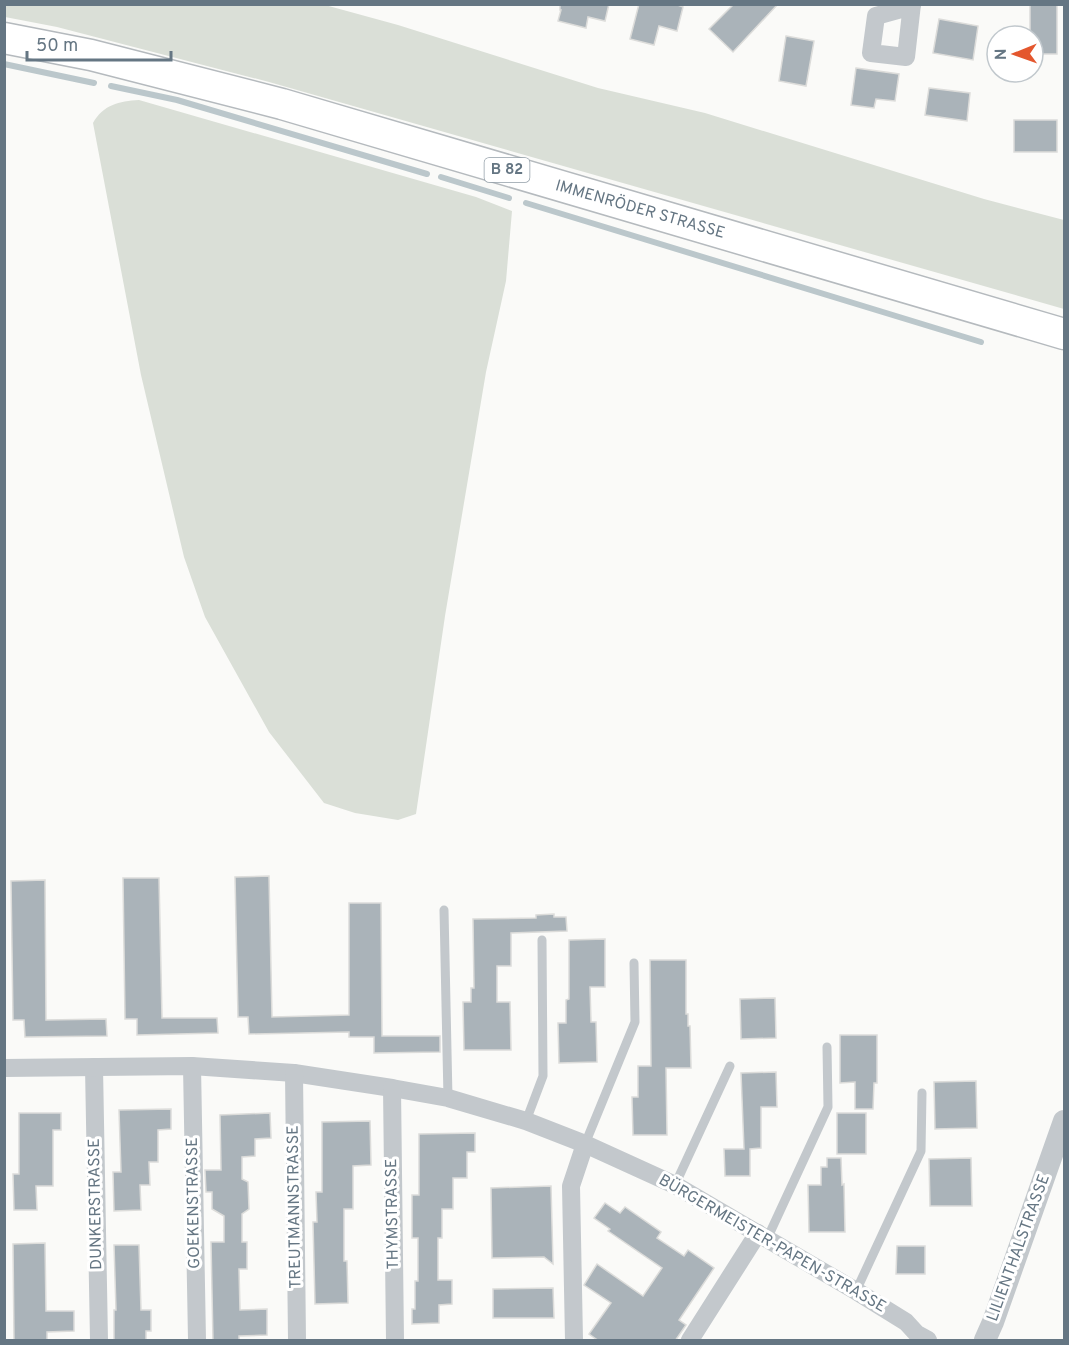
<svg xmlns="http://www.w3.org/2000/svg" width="1069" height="1345" font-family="Overpass,sans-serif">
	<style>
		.green { fill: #dadfd7 }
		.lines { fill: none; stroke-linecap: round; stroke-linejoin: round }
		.stream { stroke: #bbc7cb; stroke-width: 6 }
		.building { fill: #aab3b9; stroke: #dcdcda; stroke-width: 1.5 }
		.primary-casing { stroke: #b5babe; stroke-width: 33 }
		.service { stroke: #c3c8cc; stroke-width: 9 }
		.minor { stroke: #c3c8cc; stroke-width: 18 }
		.tertiary { stroke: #c3c8cc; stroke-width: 22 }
		.primary { stroke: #fff; stroke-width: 30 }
		.labels { text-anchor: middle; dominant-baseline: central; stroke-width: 6; stroke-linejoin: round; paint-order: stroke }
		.shield { fill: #fff; stroke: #939fa8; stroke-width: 1.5 }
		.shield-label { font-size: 15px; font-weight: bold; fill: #657683 }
		.street-label { font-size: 16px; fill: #657683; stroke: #fff }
	</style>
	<rect width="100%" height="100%" fill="#fafaf8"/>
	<g class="green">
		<polygon points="4,5 325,5 398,25 598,88 705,113 984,199 1064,220 1064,309 269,82 57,27 5,17"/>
		<path d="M 139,100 L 476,197 L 512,211 L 506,281 L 486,372 L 445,616 L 416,814 L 398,820 L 355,813 L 324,803 L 269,732 L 205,617 L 184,557 L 141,375 L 93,123 C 103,105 119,101 139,100 Z"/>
	</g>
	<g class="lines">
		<g class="stream">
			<polyline points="4,64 94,83"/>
			<polyline points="111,86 177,100 427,174"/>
			<polyline points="441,177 509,198"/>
			<polyline points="526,203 981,342"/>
		</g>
	</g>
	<g class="building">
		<polygon points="560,4 609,4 605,21 588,17 586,28 558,21 561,10 560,10"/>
		<polygon points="639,4 675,4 683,7 677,31 659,26 654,45 630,39"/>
		<polygon points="734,4 778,4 733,52 709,29"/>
		<polygon points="1030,4 1057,4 1057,54 1033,54 1033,36 1030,36"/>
		<polygon points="939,19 978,26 973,60 933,53"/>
		<polygon points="786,36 814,41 806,86 779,81"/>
		<polygon points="856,68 899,74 895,101 876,99 874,108 851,105"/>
		<polygon points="929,88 970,93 967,121 925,115"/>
		<rect x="1014" y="120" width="43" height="32"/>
		<polygon points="269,876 272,1017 349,1015 349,903 381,903 382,1036 440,1036 440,1052 374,1053 374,1037 349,1037 349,1032 249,1034 248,1017 238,1017 235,877"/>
		<polygon points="123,878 159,878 162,1018 217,1018 218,1033 137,1035 137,1019 125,1019"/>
		<polygon points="45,880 46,1020 106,1019 107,1036 25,1037 24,1020 13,1020 11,881"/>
		<polygon points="554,914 554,917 566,917 567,931 511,933 511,966 497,966 497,1002 510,1002 511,1050 464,1050 463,1002 471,1002 471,988 474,988 473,919 536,918 536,915"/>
		<polygon points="605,939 605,987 590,987 591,1022 596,1022 597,1062 559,1063 558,1023 566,1023 566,1000 569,999 569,940"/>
		<polygon points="650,960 686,960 686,1014 688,1014 688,1026 690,1026 691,1068 666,1068 667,1135 633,1135 632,1097 638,1097 638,1066 651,1066"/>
		<polygon points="775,998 776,1038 741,1039 740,999"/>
		<polygon points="840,1035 877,1035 877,1083 874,1083 873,1109 855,1109 855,1082 840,1083"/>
		<polygon points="776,1072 777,1107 761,1107 761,1148 750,1149 750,1176 725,1176 724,1149 744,1149 741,1073"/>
		<polygon points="976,1081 977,1128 935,1129 934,1082"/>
		<polygon points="171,1109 171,1129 158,1130 158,1162 149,1162 150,1185 140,1185 141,1210 114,1211 113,1172 121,1172 119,1110"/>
		<polygon points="19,1113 61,1113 61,1130 53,1130 53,1186 36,1186 37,1210 14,1210 13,1174 19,1174"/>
		<polygon points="270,1113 271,1138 255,1139 255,1156 242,1157 242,1179 248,1182 249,1209 242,1214 242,1242 247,1242 247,1269 239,1269 240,1310 267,1309 267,1335 239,1336 239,1341 213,1341 211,1242 224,1242 224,1216 212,1209 212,1192 206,1192 205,1170 221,1170 220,1115"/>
		<rect x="837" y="1113" width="29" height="41"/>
		<polygon points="370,1121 371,1165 353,1166 353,1209 344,1209 344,1261 347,1261 348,1303 315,1304 313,1222 317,1222 316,1192 322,1192 322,1122"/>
		<polygon points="475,1133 475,1152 467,1152 467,1178 453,1178 453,1209 442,1209 442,1238 438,1238 438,1280 452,1280 452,1304 439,1305 439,1323 412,1324 412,1309 415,1309 415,1281 418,1281 418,1238 412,1238 412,1195 419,1195 419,1134"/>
		<polygon points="827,1158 841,1158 842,1185 844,1184 845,1232 809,1232 808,1185 821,1185 821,1167 827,1167"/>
		<polygon points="971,1158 972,1206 930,1206 929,1159"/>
		<polygon points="551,1186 553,1264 544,1257 492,1258 491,1188"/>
		<polygon points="605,1203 620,1213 625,1207 661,1232 657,1238 684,1256 688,1250 714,1268 679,1320 686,1325 675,1341 599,1341 589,1334 611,1303 584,1285 597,1264 643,1296 662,1268 608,1231 610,1229 594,1218"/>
		<polygon points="45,1243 46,1311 74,1311 74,1331 47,1332 47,1341 14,1341 13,1244"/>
		<polygon points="114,1245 139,1245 141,1310 151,1310 151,1331 146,1331 146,1341 114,1341 114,1310 116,1310"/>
		<polygon points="897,1246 925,1246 925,1274 896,1274"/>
		<polygon points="553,1288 554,1318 493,1318 493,1289"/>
	</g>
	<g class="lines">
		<defs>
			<polyline id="primary" points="4,38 91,55 282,104 1064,334"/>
		</defs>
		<use href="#primary" class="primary-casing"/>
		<g class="service">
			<polyline points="444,910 448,1098"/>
			<polyline points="526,1121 543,1076 542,940"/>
			<polyline points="585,1144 635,1022 634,963"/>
			<polyline points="675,1185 730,1066"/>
			<polyline points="767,1239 828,1107 827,1047"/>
			<polyline points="856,1291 921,1151 922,1093"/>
		</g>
		<g class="minor">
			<polyline points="912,6 876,16 871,53 906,57 912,4"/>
			<polyline points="192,1066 197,1340"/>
			<polyline points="94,1067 99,1340"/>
			<polyline points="4,1068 192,1066 294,1073 392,1088 448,1098 526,1121 585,1144 675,1185 856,1291 906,1322 917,1334 928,1340"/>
			<polyline points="294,1073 297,1340"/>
			<polyline points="392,1088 395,1340"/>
			<polyline points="574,1340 571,1186 585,1144"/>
			<polyline points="690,1340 758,1233"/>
		</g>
		<polyline class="tertiary" points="985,1340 993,1322 1064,1121"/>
		<use href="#primary" class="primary"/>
	</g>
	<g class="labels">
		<rect class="shield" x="484.5" y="158" width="45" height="24" rx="4.5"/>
		<g class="shield-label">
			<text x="507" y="170">B 82</text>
		</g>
		<g class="street-label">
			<text transform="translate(640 210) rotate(16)">IMMENRÖDER STRASSE</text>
			<text transform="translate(194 1203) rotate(-91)">GOEKENSTRASSE</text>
			<text transform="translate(96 1204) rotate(-91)">DUNKERSTRASSE</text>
			<text transform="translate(295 1207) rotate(-91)">TREUTMANNSTRASSE</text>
			<text transform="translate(393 1214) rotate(-91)">THYMSTRASSE</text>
			<text transform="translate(772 1244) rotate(30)">BÜRGERMEISTER-PAPEN-STRASSE</text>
			<text transform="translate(1019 1248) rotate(-70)">LILIENTHALSTRASSE</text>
		</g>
	</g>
	<rect width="1069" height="1345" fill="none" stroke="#657683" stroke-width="12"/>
	<g transform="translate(1015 54) rotate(269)"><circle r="28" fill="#ffffff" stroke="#c1c8cd" stroke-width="1.5"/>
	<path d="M0-4.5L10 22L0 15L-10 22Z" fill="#e4572e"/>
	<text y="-9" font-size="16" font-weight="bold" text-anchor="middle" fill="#657683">N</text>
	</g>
	<path d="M27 51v9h144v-9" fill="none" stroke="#657683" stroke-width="3"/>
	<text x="36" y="51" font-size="18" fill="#657683" stroke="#ffffff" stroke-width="4.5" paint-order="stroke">50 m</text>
</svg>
